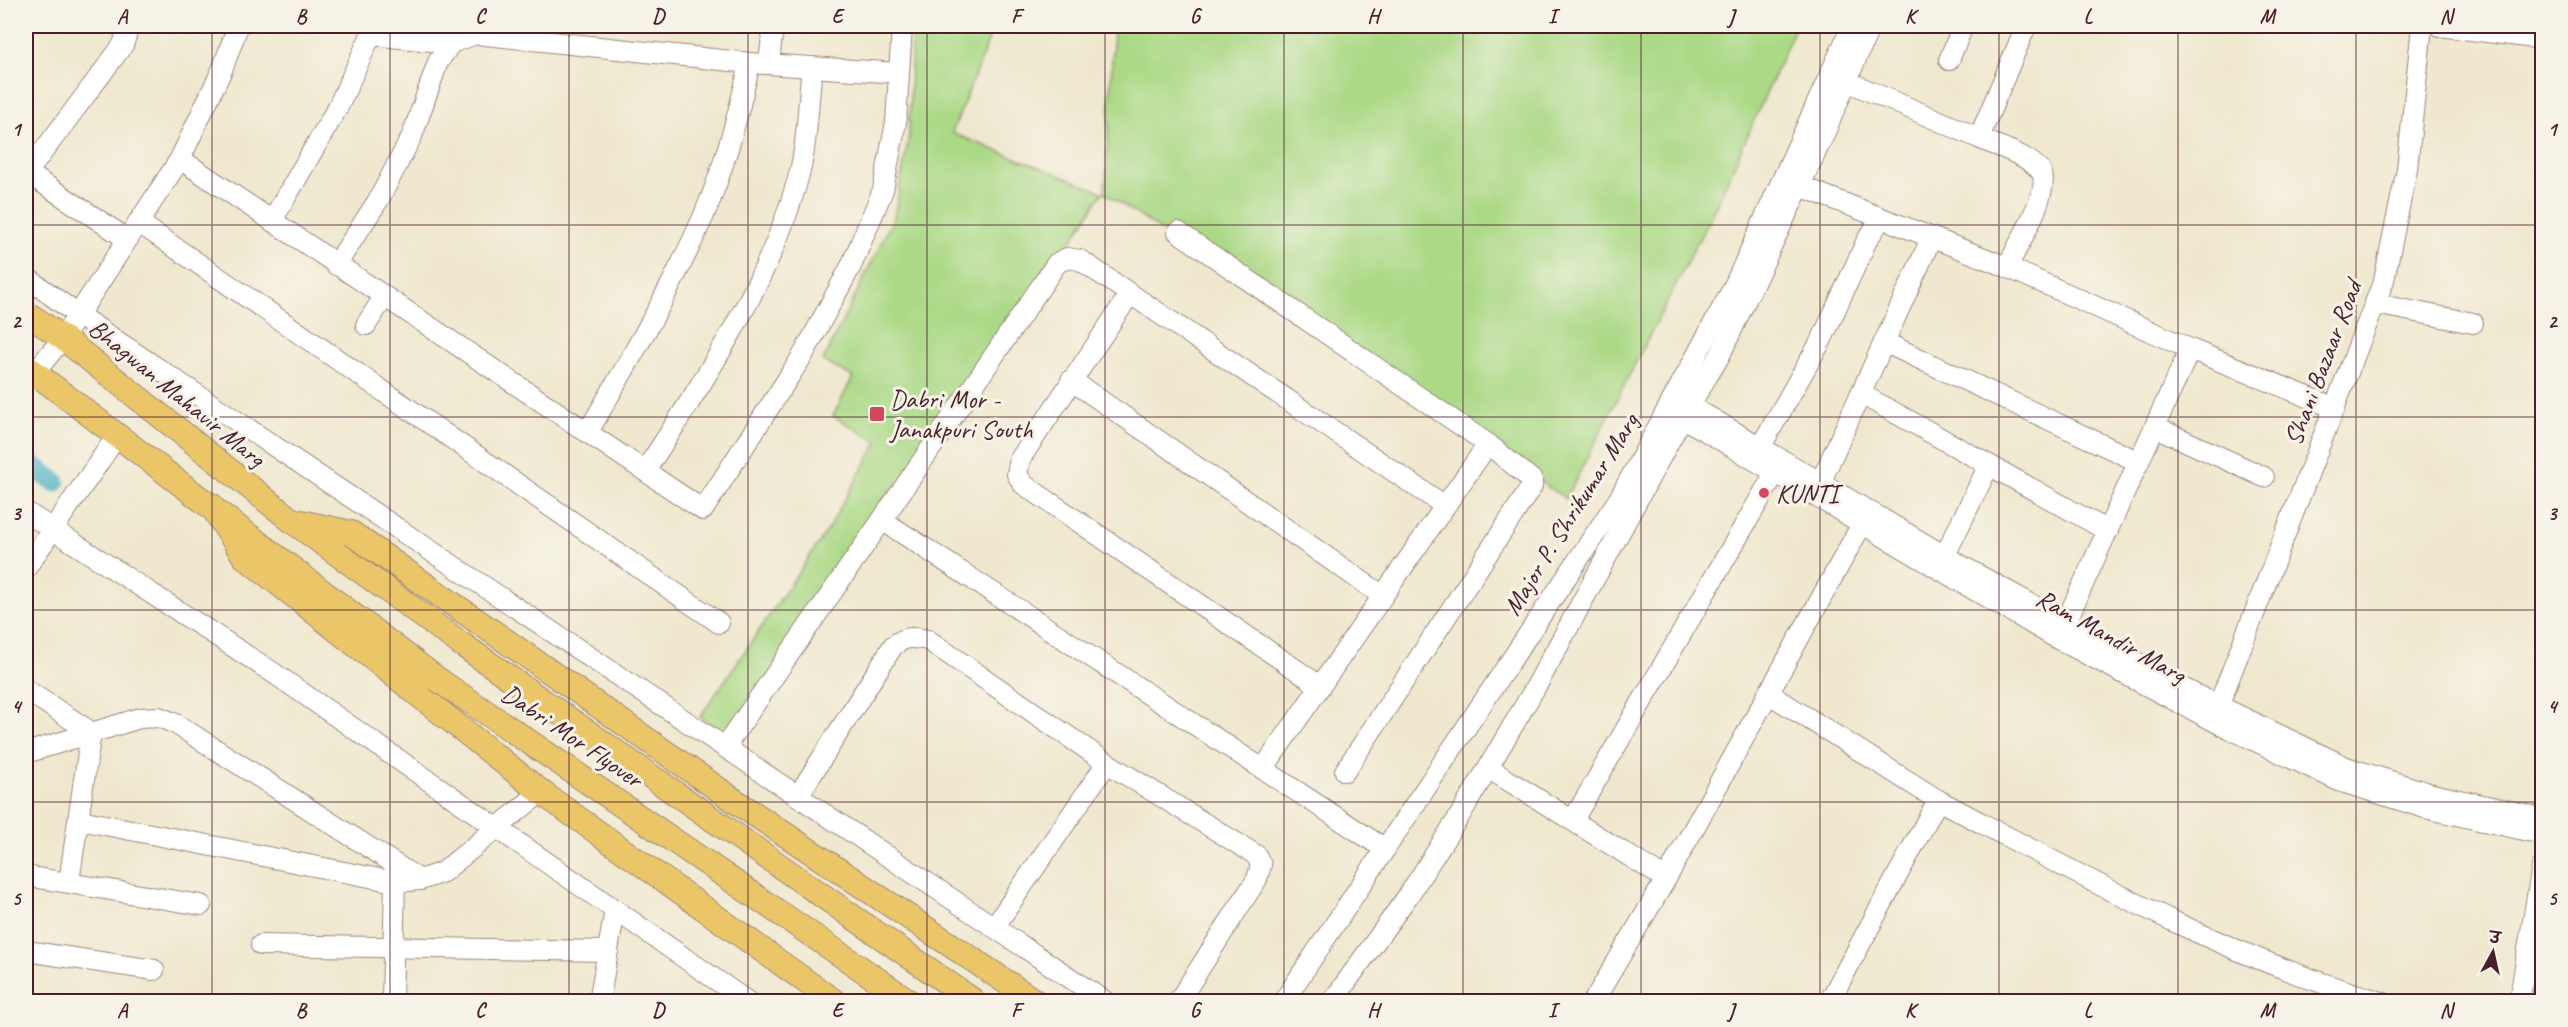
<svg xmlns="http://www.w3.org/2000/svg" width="2568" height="1027" font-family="Caveat,'Playpen Sans Deva',sans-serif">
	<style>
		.green { fill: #abd986; stroke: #7a7c58; stroke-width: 1.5 }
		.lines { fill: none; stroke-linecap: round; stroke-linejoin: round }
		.canal { stroke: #43acc3; stroke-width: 21 }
		.minor-casing { stroke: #9c847c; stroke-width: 22 }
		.major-casing { stroke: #9c847c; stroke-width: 26 }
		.minor { stroke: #fff; stroke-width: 20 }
		.major { stroke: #ebc669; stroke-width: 24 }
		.major-bridge-casing { stroke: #9c847c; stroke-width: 26; stroke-linecap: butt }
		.major-bridge { stroke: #ebc669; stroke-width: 24 }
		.grid { fill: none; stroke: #4a1f2b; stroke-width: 1.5; stroke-opacity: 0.55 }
		.poi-dot { fill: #d1495b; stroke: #f7f3e8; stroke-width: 2 }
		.labels { text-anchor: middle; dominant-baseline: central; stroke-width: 6; stroke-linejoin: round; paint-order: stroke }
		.street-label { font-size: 26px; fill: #4a1f2b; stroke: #f7f3e8 }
		.poi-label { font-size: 26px; fill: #4a1f2b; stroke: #f7f3e8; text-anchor: start }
		.neatline { fill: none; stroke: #4a1f2b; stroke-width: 2 }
		.grid-label { font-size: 20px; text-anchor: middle; font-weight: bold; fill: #4a1f2b }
	</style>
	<rect width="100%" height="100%" fill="#f7f3e8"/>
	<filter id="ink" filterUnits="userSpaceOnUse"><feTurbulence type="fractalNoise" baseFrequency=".0167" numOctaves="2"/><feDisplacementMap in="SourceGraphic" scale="12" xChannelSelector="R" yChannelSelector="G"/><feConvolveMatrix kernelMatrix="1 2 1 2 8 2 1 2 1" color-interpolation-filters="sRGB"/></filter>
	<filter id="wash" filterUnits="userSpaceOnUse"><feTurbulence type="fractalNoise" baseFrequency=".008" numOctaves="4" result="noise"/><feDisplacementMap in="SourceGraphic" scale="24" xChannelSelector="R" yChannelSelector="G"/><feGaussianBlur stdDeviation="1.35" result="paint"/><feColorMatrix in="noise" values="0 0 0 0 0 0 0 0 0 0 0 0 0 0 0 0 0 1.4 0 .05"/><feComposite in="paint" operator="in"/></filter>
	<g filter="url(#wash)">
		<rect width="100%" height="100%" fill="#efe8ce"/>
		<g class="green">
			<polygon points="912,26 994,26 952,133 1103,192 1037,294 727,736 700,717 825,534 878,442 833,416 853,377 823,361 894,217 909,136"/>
			<polygon points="1114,26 1796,26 1716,206 1566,499 1105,193"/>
		</g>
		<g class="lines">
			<polyline class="canal" points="26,461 55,482"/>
		</g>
	</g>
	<g filter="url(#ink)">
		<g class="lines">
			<defs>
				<g id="minor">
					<polyline points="2440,26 2542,39"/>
					<polyline points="1949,60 1963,26"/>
					<polyline points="750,63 899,73"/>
					<polyline points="769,64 773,26"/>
					<polyline points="1846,81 1979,138 2026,26"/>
					<path d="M 1979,138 C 1998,147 2026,154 2040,170 C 2054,186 2016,249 2007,267"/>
					<polyline points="180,159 703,510 803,355 851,266 883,190 896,122 902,26"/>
					<polyline points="26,172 127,239"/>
					<polyline points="27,173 123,45 126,36 124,28 119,26"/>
					<polyline points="1800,186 2007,267 2190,349"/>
					<polyline points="272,221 338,107 371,35 451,43"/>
					<polyline points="138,222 719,623"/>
					<polyline points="1178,232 1488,444 1532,480 1532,486 1345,771"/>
					<path d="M 336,265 L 379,199 L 412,136 L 438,62 L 451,43 L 476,34 L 750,63 C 738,115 725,166 704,215 C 671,291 629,361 588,432"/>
					<polyline points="26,277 78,315 1106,1002"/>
					<polyline points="1130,294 1020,459 1017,474 1023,484 1320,686"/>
					<polyline points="2375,304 2473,323"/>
					<polyline points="366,325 384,297"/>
					<polyline points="1884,342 2139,462"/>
					<polyline points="35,372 63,338 180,159 222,70 238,26"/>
					<polyline points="1071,380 1383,596"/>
					<polyline points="1861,394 2108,531"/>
					<polyline points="1694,408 1962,566 2192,693 2346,767 2432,794 2542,818"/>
					<polyline points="1673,412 2056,638 2212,720 2339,781 2425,808 2542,834"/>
					<polyline points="2155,427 2264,477"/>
					<polyline points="1761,446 1822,339 1867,240 1881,219"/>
					<path d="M 645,471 C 705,380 775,273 801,167 C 808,135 808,100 812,67"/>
					<polyline points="1821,481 1931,239"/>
					<polyline points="26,512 275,674 748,1002"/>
					<polyline points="1945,555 1989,465"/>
					<polyline points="26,568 117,436"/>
					<polyline points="2065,624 2190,349 2335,408"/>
					<polyline points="26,690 91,732 69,882"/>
					<polyline points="1768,693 1938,800"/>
					<polyline points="2214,717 2384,280 2407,169 2422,26"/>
					<polyline points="725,747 882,520"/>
					<polyline points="26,753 140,718 159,717 176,724 420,880 443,872 541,792"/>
					<polyline points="1488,768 1666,879 1593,1002"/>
					<polyline points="1263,769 1488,444"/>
					<path d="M 798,796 L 893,646 C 905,636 913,637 928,640 L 1107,763 L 1256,855 L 1261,865 L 1257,879 L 1178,1002"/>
					<polyline points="80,820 395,882 420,880"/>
					<polyline points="1573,820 1775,473"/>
					<polyline points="1385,849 882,520 1057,263 1067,258 1080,260 1445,506"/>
					<polyline points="26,876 201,905"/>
					<polyline points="1666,879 1862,524"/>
					<polyline points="994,927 1107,763"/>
					<polyline points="261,945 608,951"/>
					<polyline points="26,951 154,970"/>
					<polyline points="392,1002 395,882"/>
					<polyline points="599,1002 615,910"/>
					<polyline points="1283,1002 1620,497 1734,286 1852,26"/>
					<polyline points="1332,1002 1410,893 1462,812 1538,683 1683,416 1719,357 1822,139 1870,26"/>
					<path d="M 1829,1002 L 1938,800 C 2082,876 2225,957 2382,1002"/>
					<polyline points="2519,1002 2542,867"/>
				</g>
				<g id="major">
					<polyline points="26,313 63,338 291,520 464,646"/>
					<polyline points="26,366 437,679"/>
					<polyline points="211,505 244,556 541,792 835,1002"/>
					<polyline points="291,520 351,533 735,801 1036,1002"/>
				</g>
			</defs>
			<use href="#minor" class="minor-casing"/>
			<use href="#major" class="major-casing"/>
			<use href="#minor" class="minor"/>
			<use href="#major" class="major"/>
			<defs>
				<g id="major-bridge">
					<polyline points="464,646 975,1002"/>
					<polyline points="437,679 910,1002"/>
				</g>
			</defs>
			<use href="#major-bridge" class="major-bridge-casing"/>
			<use href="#major-bridge" class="major-bridge"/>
		</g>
	</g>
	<path class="grid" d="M 212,26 L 212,1002M 390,26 L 390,1002M 569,26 L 569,1002M 748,26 L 748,1002M 927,26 L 927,1002M 1105,26 L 1105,1002M 1284,26 L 1284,1002M 1463,26 L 1463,1002M 1641,26 L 1641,1002M 1820,26 L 1820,1002M 1999,26 L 1999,1002M 2178,26 L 2178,1002M 2356,26 L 2356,1002M 26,225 L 2542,225M 26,417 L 2542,417M 26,610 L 2542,610M 26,802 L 2542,802"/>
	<g class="poi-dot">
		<rect x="869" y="406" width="16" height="16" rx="3"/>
		<circle cx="1764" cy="493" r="6"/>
	</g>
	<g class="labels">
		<g class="street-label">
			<text transform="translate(2323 363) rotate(-69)">Shani Bazaar Road</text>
			<text transform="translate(177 393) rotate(39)">Bhagwan Mahavir Marg</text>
			<text transform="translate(1571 514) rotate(-58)">Major P. Shrikumar Marg</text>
			<text transform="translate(2111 636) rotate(29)">Ram Mandir Marg</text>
			<text transform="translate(572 736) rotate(34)">Dabri Mor Flyover</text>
		</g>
		<g class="poi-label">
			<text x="890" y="399">Dabri Mor -<tspan x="890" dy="30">Janakpuri South</tspan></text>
			<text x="1776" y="493">KUNTI</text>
		</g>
	</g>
	<rect width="2568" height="1027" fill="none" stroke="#f7f3e8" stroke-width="66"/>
	<g transform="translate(2493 952) rotate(8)" stroke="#f7f3e8" stroke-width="4.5" paint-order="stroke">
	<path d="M0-4.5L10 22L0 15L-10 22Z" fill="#4a1f2b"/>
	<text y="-9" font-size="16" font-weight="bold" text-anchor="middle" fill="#4a1f2b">उ</text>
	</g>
	<rect x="33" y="33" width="2502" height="961" class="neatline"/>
	<g class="grid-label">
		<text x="122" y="23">A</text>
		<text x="301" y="23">B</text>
		<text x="480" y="23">C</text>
		<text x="658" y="23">D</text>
		<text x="837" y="23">E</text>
		<text x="1016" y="23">F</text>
		<text x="1195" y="23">G</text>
		<text x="1373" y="23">H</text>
		<text x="1552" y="23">I</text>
		<text x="1731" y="23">J</text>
		<text x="1910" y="23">K</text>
		<text x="2088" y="23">L</text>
		<text x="2267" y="23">M</text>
		<text x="2446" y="23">N</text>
		<text x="16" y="136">1</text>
		<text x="2552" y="136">1</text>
		<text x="16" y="328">2</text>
		<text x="2552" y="328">2</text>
		<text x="16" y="520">3</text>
		<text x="2552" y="520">3</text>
		<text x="16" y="713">4</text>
		<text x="2552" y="713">4</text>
		<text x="16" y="905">5</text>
		<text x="2552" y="905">5</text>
		<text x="122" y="1017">A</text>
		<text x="301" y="1017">B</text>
		<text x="480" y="1017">C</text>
		<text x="658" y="1017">D</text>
		<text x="837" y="1017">E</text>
		<text x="1016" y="1017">F</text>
		<text x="1195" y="1017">G</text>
		<text x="1373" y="1017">H</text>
		<text x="1552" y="1017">I</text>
		<text x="1731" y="1017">J</text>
		<text x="1910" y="1017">K</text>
		<text x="2088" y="1017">L</text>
		<text x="2267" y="1017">M</text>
		<text x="2446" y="1017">N</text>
	</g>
</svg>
